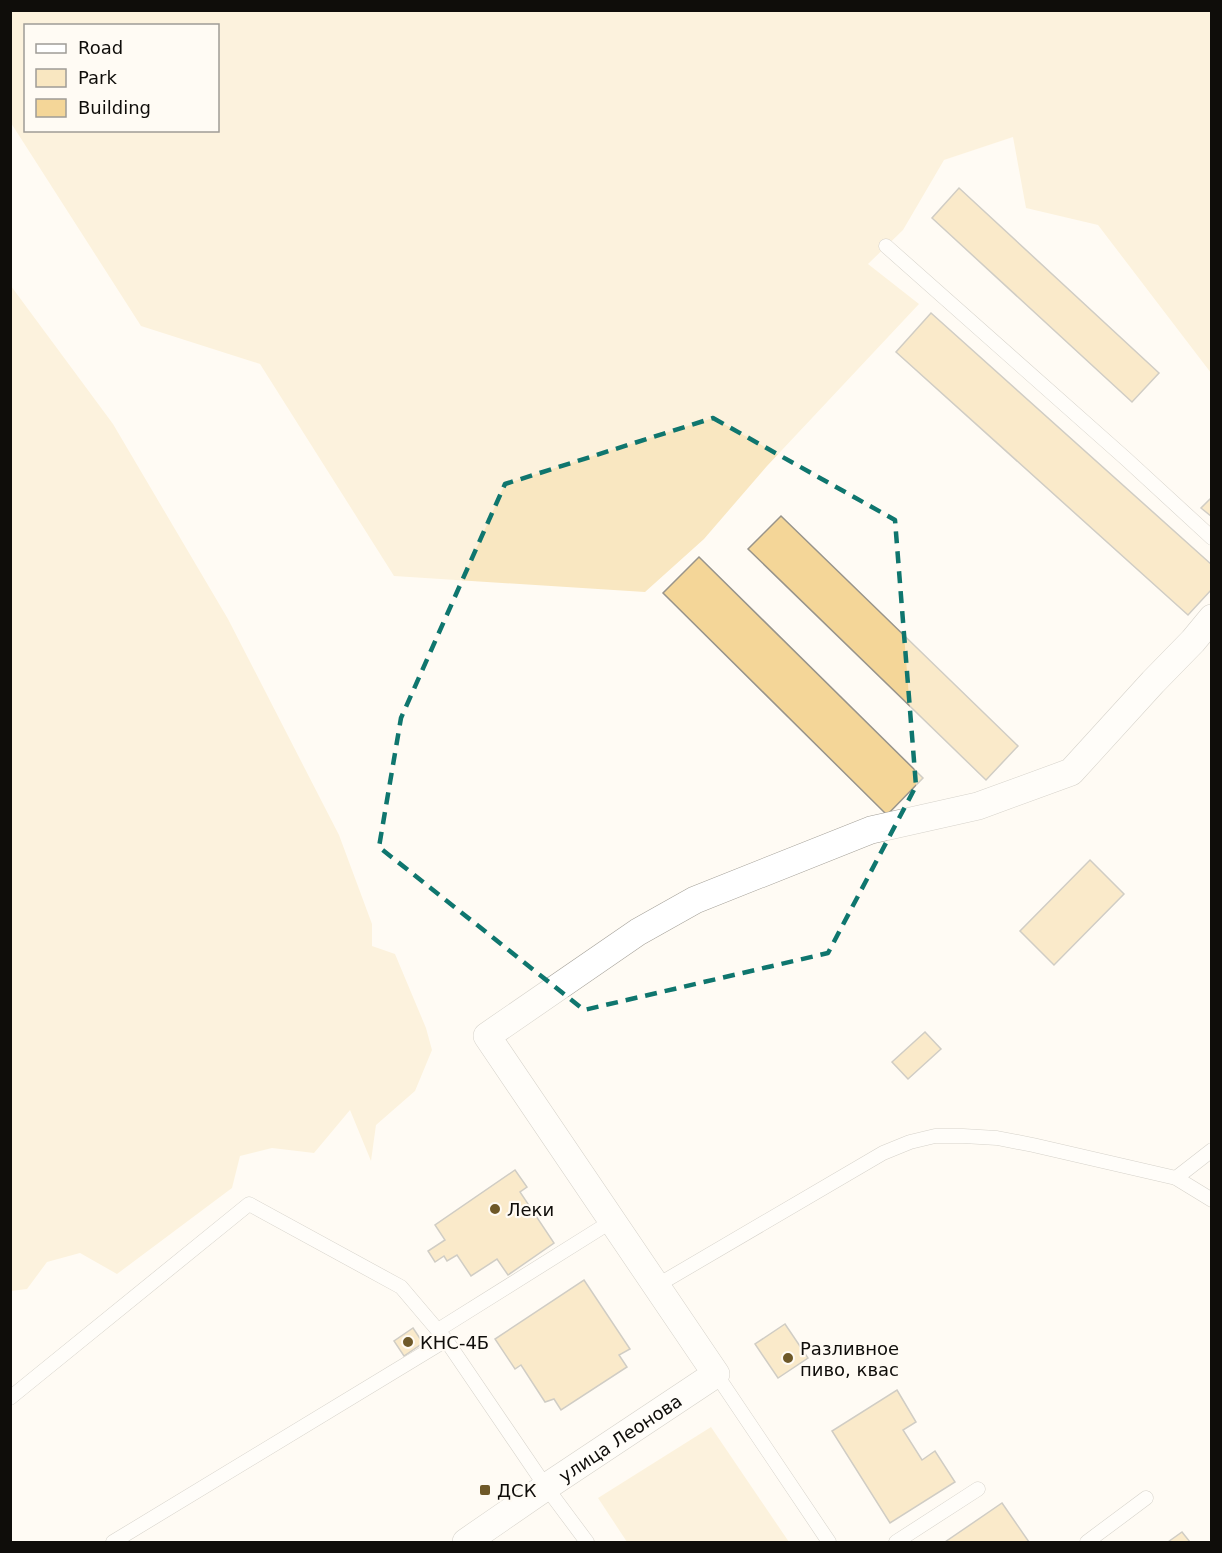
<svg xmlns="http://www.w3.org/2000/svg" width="1222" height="1553" font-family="'DejaVu Sans',sans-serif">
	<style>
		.green { fill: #f9e7c1; fill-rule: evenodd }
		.building { fill: #f4d698; stroke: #98948b; stroke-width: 1.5 }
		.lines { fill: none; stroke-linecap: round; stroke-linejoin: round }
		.lane-casing { stroke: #a4a098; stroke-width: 15 }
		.street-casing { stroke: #a4a098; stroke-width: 28 }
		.lane { stroke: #fff; stroke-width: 14 }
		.street { stroke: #fff; stroke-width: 27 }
		.marked { fill: none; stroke: #0f766e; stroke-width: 4.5; stroke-dasharray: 12 8; stroke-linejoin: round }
		.poi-dot { fill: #6f5928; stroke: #fffbf4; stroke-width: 2 }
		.labels { text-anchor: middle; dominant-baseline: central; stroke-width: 4.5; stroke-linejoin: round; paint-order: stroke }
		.poi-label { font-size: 18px; fill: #0f0d0a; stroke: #fffbf4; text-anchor: start }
		.street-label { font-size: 18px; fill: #0f0d0a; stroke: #fffbf4 }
	</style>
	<rect width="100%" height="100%" fill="#fffbf4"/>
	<g class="green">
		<path d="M 11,11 L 1211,11 L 1211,373 L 1098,225 L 1026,208 L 1013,137 L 944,160 L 903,230 L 868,264 L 919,304 L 767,466 L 704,539 L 645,592 L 394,576 L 260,364 L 141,326 L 11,123 ZM 26,26 L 218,26 L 218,130 L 26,130 Z"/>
		<polygon points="11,286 113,424 228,619 339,835 372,924 372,946 395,954 426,1028 432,1050 415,1091 376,1125 371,1161 350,1110 314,1153 272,1148 240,1156 232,1188 117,1274 80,1253 47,1262 27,1289 11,1291"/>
		<polygon points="711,1427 789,1542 627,1542 598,1498"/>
	</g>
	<g class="building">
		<polygon points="959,188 1159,373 1132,402 932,218"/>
		<polygon points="931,313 1212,565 1212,589 1188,615 896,352"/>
		<polygon points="1212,497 1212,517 1201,508"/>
		<polygon points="781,516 1018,746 986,780 748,549"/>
		<polygon points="699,557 923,778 887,815 663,593"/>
		<polygon points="1090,860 1124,894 1054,965 1020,931"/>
		<polygon points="925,1032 941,1049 908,1079 892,1062"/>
		<polygon points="515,1170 527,1187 520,1192 554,1243 508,1275 497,1259 471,1276 457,1255 447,1261 444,1256 435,1262 428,1251 445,1240 435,1225"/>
		<polygon points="584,1280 630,1349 619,1355 627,1367 561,1410 554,1399 545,1402 521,1365 515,1369 495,1339"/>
		<polygon points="785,1324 808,1358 778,1378 755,1344"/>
		<polygon points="413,1328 423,1343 404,1356 394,1341"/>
		<polygon points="897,1390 916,1422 903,1430 922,1460 935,1451 955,1482 890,1523 832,1431"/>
		<polygon points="1002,1503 1029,1542 945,1542"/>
		<polygon points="1182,1532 1190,1542 1168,1542"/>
	</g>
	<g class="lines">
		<defs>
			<g id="lane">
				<polyline points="886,246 1125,458 1212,538"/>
				<polyline points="1176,1178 1212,1150"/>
				<polyline points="656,1286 883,1153 910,1142 935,1136 963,1136 997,1138 1033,1145 1176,1178 1212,1200"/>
				<polyline points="438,1330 612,1221"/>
				<polyline points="716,1374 829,1542"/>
				<polyline points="10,1398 249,1204 401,1287 446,1340 546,1487 587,1542"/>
				<polyline points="113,1542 446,1340"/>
				<polyline points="896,1542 978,1489"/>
				<polyline points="1087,1542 1146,1498"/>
			</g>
			<g id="street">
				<path id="s1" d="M 466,1542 L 546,1487 L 716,1374 L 487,1036 L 638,932 L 695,900 L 871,830 L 978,806 L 1071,772 L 1153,682 L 1193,641 L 1212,618"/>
			</g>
		</defs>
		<use href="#lane" class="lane-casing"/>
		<use href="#street" class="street-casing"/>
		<use href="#lane" class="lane"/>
		<use href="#street" class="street"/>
	</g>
	<path d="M0 0H1222V1553H0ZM 713,418 L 895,520 L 916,786 L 828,953 L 584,1010 L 379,847 L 401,718 L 505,484 Z" fill="#fffbf4" fill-opacity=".55" fill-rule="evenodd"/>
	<path class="marked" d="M 713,418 L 895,520 L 916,786 L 828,953 L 584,1010 L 379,847 L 401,718 L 505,484 Z"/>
	<g class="poi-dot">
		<circle cx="495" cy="1209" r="6"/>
		<circle cx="408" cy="1342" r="6"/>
		<circle cx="788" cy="1358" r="6"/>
		<rect x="479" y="1484" width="12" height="12" rx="3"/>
	</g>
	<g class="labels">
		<g class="poi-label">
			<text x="507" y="1209">Леки</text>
			<text x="420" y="1342">КНС-4Б</text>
			<text x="800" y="1348">Разливное<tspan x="800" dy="21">пиво, квас</tspan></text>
			<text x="497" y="1490">ДСК</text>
		</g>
		<g class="street-label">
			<text stroke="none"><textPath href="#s1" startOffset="186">улица Леонова</textPath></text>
		</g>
	</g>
	<rect width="1222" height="1553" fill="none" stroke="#0f0d0a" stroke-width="24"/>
	<rect x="24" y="24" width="195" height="108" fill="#fffbf4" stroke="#9f9c96" stroke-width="1.5"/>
	<rect x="36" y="44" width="30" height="9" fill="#ffffff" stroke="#9f9c96" stroke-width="1.5"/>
	<text x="78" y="54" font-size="18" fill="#0f0d0a">Road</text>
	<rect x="36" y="69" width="30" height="18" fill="#f9e7c1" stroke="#9f9c96" stroke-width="1.5"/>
	<text x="78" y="84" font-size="18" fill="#0f0d0a">Park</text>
	<rect x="36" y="99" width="30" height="18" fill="#f4d698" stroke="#9f9c96" stroke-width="1.5"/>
	<text x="78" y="114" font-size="18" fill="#0f0d0a">Building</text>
</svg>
